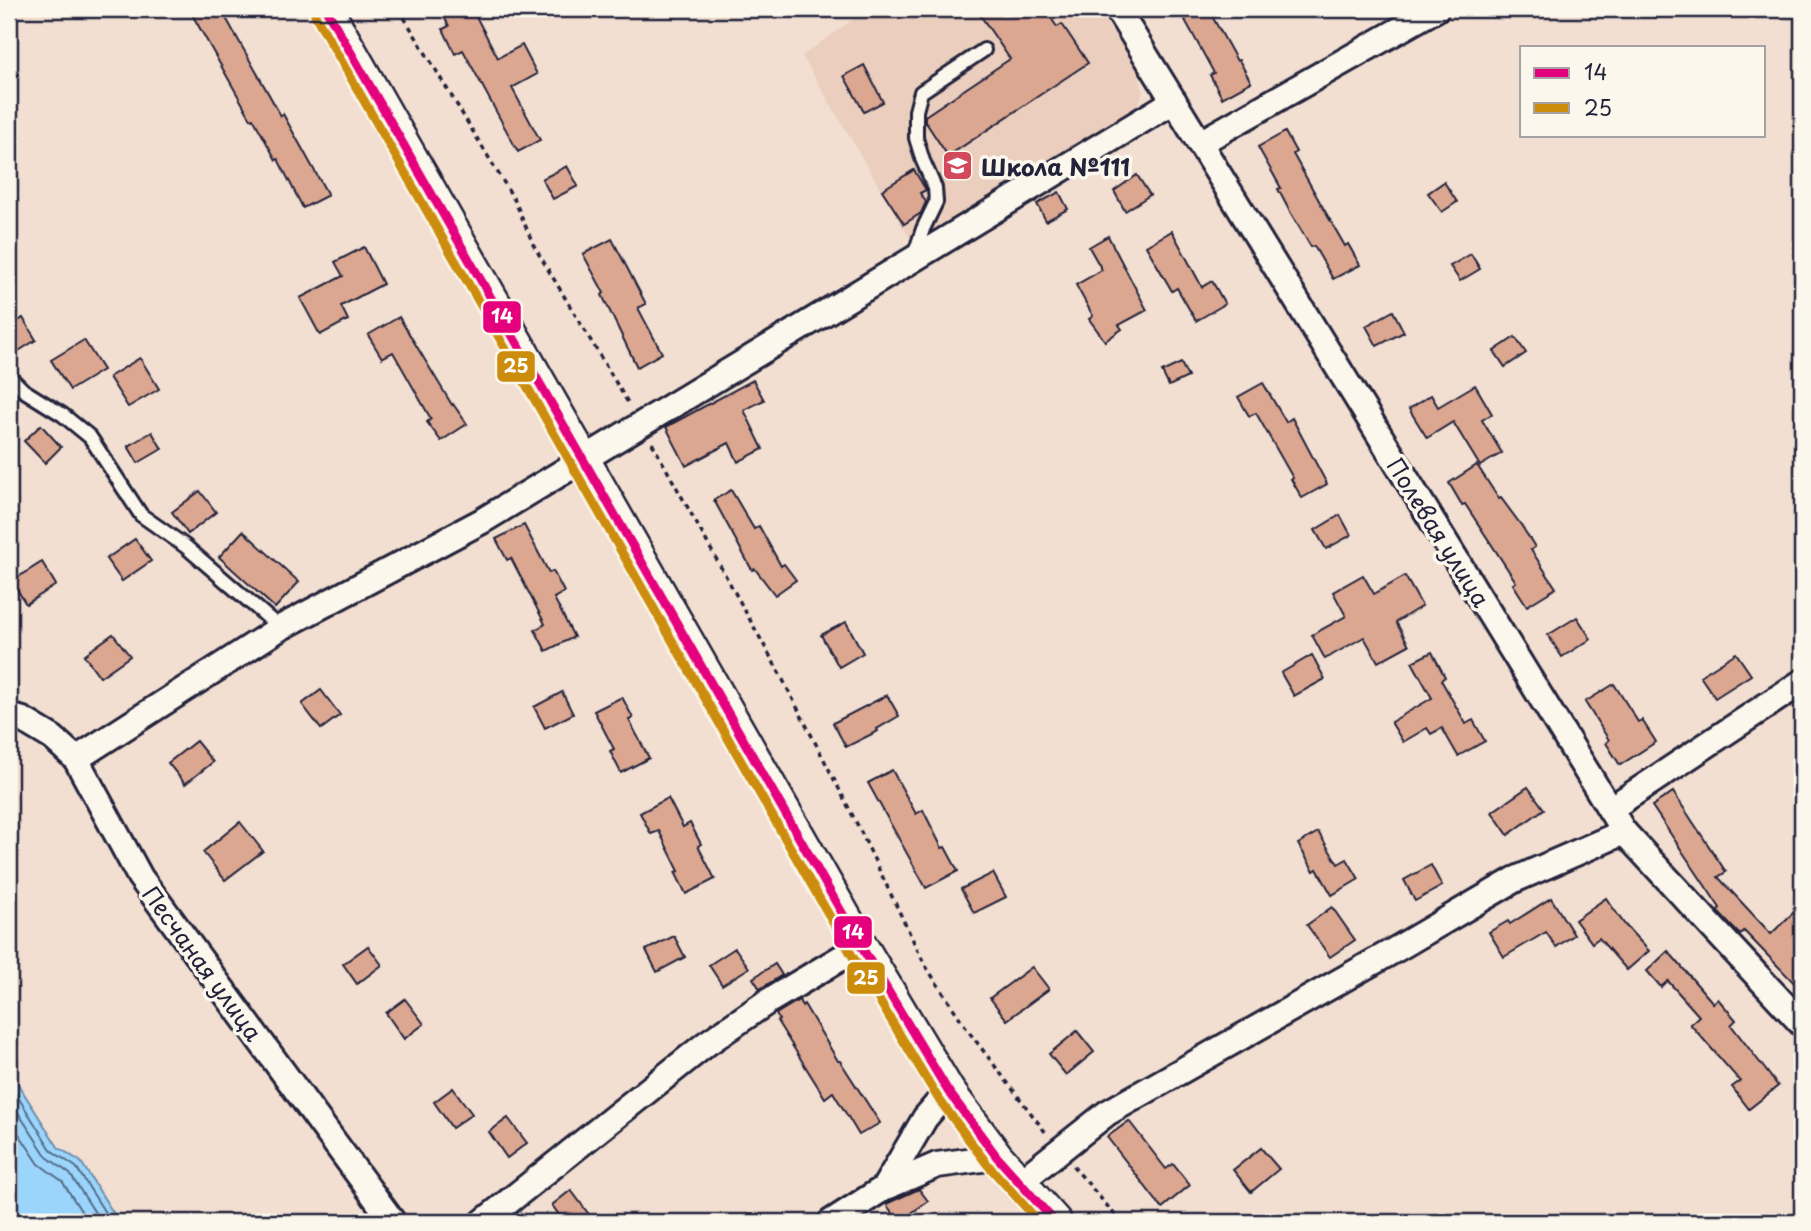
<svg xmlns="http://www.w3.org/2000/svg" width="1811" height="1231" font-family="'Playpen Sans',sans-serif">
	<style>
		.built { fill: #ebcebe }
		.water { fill: #9cd5fb; stroke: #6b8dae; stroke-width: 2 }
		.lines { fill: none; stroke-linecap: round; stroke-linejoin: round }
		.shore { stroke: #536a88; stroke-width: 2 }
		.building { fill: #dca791; stroke: #22223b; stroke-width: 2 }
		.service-casing { stroke: #22223b; stroke-width: 18 }
		.minor-casing { stroke: #22223b; stroke-width: 30 }
		.tertiary-casing { stroke: #22223b; stroke-width: 37 }
		.path { stroke: #22223b; stroke-width: 3.5; stroke-dasharray: 5 5; stroke-linecap: butt }
		.service { stroke: #fbf7ec; stroke-width: 12 }
		.minor { stroke: #fbf7ec; stroke-width: 24 }
		.tertiary { stroke: #fbf7ec; stroke-width: 32 }
		.bus-1-casing { stroke: #fbf7ec; stroke-width: 14 }
		.bus-2-casing { stroke: #fbf7ec; stroke-width: 14 }
		.bus-1 { stroke: #e5007d; stroke-width: 9 }
		.bus-2 { stroke: #cc8c0c; stroke-width: 9 }
		.labels { text-anchor: middle; dominant-baseline: central; stroke-width: 7; stroke-linejoin: round; paint-order: stroke }
		.poi-label { font-size: 23px; font-weight: bold; fill: #22223b; stroke: #fbf7ec; text-anchor: start }
		.street-label { font-size: 23px; fill: #22223b; stroke: #fbf7ec }
		.line-badge { stroke: #fbf7ec; stroke-width: 2.5 }
		.badge-label { font-size: 19px; text-anchor: middle; font-weight: bold; fill: #fff }
	</style>
	<rect width="100%" height="100%" fill="#f2dfd1"/>
	<filter id="ink" filterUnits="userSpaceOnUse"><feTurbulence type="fractalNoise" baseFrequency=".0143" numOctaves="2"/><feDisplacementMap in="SourceGraphic" scale="14" xChannelSelector="R" yChannelSelector="G"/><feConvolveMatrix kernelMatrix="1 2 1 2 8 2 1 2 1" color-interpolation-filters="sRGB"/></filter>
	<g filter="url(#ink)">
		<polygon class="built" points="856,9 1097,9 1138,69 1143,93 1135,112 926,240 909,237 802,56 859,15"/>
		<polygon class="water" points="9,1070 58,1147 81,1162 119,1222 22,1222 9,1206"/>
		<g class="lines">
			<g class="shore">
				<polyline points="9,1083 52,1151 76,1167 111,1222"/>
				<polyline points="9,1099 47,1157 70,1174 101,1222"/>
				<polyline points="9,1119 39,1164 62,1181 88,1222"/>
			</g>
		</g>
		<g class="building">
			<polygon points="189,9 221,9 281,116 283,114 328,195 303,208 278,159 276,160 253,118 251,119"/>
			<polygon points="440,9 472,9 498,58 522,45 537,74 512,88 540,140 518,152 463,50 455,54 443,29 449,26"/>
			<polygon points="976,9 1045,9 1057,27 1062,24 1088,63 948,156 925,121 925,116 1010,59"/>
			<polygon points="1190,9 1208,9 1237,61 1239,60 1251,82 1222,98 1210,75 1214,73 1185,20 1194,15"/>
			<polygon points="864,65 883,102 864,112 844,76"/>
			<polygon points="1285,132 1296,152 1293,154 1326,213 1345,246 1348,244 1360,265 1333,279 1314,246 1311,247 1289,210 1278,189 1281,188 1258,147"/>
			<polygon points="567,166 578,186 553,199 542,179"/>
			<polygon points="914,170 926,190 920,193 926,202 921,213 904,224 882,190"/>
			<polygon points="1137,175 1150,195 1125,211 1114,191"/>
			<polygon points="1444,182 1457,202 1442,212 1428,193"/>
			<polygon points="1059,192 1068,209 1046,221 1037,204"/>
			<polygon points="1172,231 1202,287 1212,281 1225,304 1196,321 1177,288 1172,291 1146,246"/>
			<polygon points="1108,236 1147,310 1119,325 1122,329 1105,341 1089,319 1093,316 1076,285 1102,270 1089,247"/>
			<polygon points="612,239 646,304 638,308 662,353 637,367 602,295 604,293 583,254"/>
			<polygon points="364,247 383,284 341,306 348,320 320,335 300,298 343,276 335,262"/>
			<polygon points="1471,254 1480,269 1460,281 1450,266"/>
			<polygon points="1393,311 1404,332 1377,346 1366,326"/>
			<polygon points="399,317 452,405 453,404 467,424 441,441 427,422 431,419 393,352 382,358 368,335"/>
			<polygon points="23,318 36,340 9,357 9,327"/>
			<polygon points="1515,337 1526,353 1505,367 1494,351"/>
			<polygon points="84,340 103,370 70,390 51,360"/>
			<polygon points="140,358 159,389 128,407 109,377"/>
			<polygon points="1181,363 1188,377 1169,386 1162,372"/>
			<polygon points="753,380 764,400 744,410 763,449 738,462 729,443 686,466 666,427"/>
			<polygon points="1263,383 1286,422 1292,418 1327,484 1302,498 1291,479 1293,478 1256,413 1249,416 1238,397"/>
			<polygon points="1475,385 1492,414 1482,420 1502,453 1480,466 1453,422 1427,438 1409,409 1431,395 1438,407"/>
			<polygon points="41,425 61,447 45,463 24,441"/>
			<polygon points="152,432 162,449 138,463 128,446"/>
			<polygon points="1477,465 1499,499 1501,498 1521,525 1535,547 1531,550 1556,588 1527,606 1513,584 1516,582 1465,504 1462,505 1449,483"/>
			<polygon points="731,490 754,529 759,526 781,566 784,564 796,580 775,595 755,569 752,570 714,500"/>
			<polygon points="200,491 216,512 188,534 172,512"/>
			<polygon points="1340,515 1351,535 1326,549 1315,530"/>
			<polygon points="524,525 549,573 553,571 564,592 554,598 574,637 546,651 535,630 545,624 511,558 507,560 496,539"/>
			<polygon points="243,531 299,582 275,608 219,557"/>
			<polygon points="135,539 151,561 122,581 106,559"/>
			<polygon points="42,562 56,585 26,604 12,581"/>
			<polygon points="1363,575 1374,594 1405,576 1422,606 1396,622 1409,645 1378,662 1364,637 1325,659 1312,635 1346,616 1333,592"/>
			<polygon points="1577,617 1591,639 1562,657 1548,635"/>
			<polygon points="846,622 863,653 839,667 821,635"/>
			<polygon points="113,634 130,656 100,677 84,655"/>
			<polygon points="1432,652 1445,677 1441,680 1466,724 1473,720 1485,741 1458,756 1442,728 1431,734 1427,728 1403,742 1391,722 1432,698 1412,662"/>
			<polygon points="1736,653 1751,675 1715,698 1700,676"/>
			<polygon points="1312,655 1325,679 1294,696 1281,673"/>
			<polygon points="1614,684 1638,722 1642,720 1656,742 1620,765 1606,743 1609,740 1585,702"/>
			<polygon points="321,690 340,715 321,729 302,704"/>
			<polygon points="562,692 573,714 545,728 534,707"/>
			<polygon points="887,695 899,716 877,729 878,731 846,747 833,723"/>
			<polygon points="622,697 633,718 629,720 649,758 621,773 610,751 614,749 594,711"/>
			<polygon points="196,741 213,762 185,784 168,763"/>
			<polygon points="892,770 916,814 923,810 942,848 945,847 958,871 926,888 868,783"/>
			<polygon points="1528,787 1544,809 1508,835 1492,812"/>
			<polygon points="1673,792 1726,872 1718,877 1771,934 1794,912 1802,920 1802,991 1744,931 1740,935 1717,911 1720,908 1652,806"/>
			<polygon points="668,798 683,827 690,823 701,844 698,846 715,879 686,894 675,872 679,871 659,831 651,834 640,813"/>
			<polygon points="240,822 263,851 225,880 203,852"/>
			<polygon points="1318,832 1338,864 1347,859 1359,879 1332,895 1317,869 1314,871 1298,844"/>
			<polygon points="1431,865 1442,886 1415,901 1404,880"/>
			<polygon points="993,873 1006,897 974,913 961,889"/>
			<polygon points="1551,898 1574,935 1556,947 1546,932 1504,957 1489,932 1508,921 1510,924"/>
			<polygon points="1606,898 1625,925 1649,951 1627,970 1599,938 1592,943 1575,920"/>
			<polygon points="1332,907 1355,940 1330,957 1307,925"/>
			<polygon points="674,936 685,957 657,972 646,950"/>
			<polygon points="368,946 382,965 357,984 343,964"/>
			<polygon points="735,948 749,968 722,985 709,965"/>
			<polygon points="1668,951 1713,1003 1718,999 1736,1020 1731,1025 1778,1086 1749,1109 1732,1087 1740,1081 1690,1024 1699,1016 1668,981 1661,987 1647,971"/>
			<polygon points="775,964 782,975 760,989 753,978"/>
			<polygon points="1032,967 1049,989 1007,1020 990,998"/>
			<polygon points="405,999 424,1024 404,1039 386,1013"/>
			<polygon points="799,1000 802,1006 804,1004 838,1061 840,1061 880,1123 859,1135 833,1092 825,1098 777,1021 779,1020 776,1014"/>
			<polygon points="1077,1031 1094,1052 1066,1075 1049,1054"/>
			<polygon points="453,1088 472,1114 452,1128 434,1102"/>
			<polygon points="508,1118 527,1143 507,1158 489,1132"/>
			<polygon points="1129,1121 1166,1169 1173,1164 1190,1185 1162,1208 1107,1137"/>
			<polygon points="1261,1148 1279,1169 1251,1192 1233,1170"/>
			<polygon points="919,1189 928,1201 899,1222 886,1204"/>
			<polygon points="571,1190 590,1216 581,1222 564,1222 552,1205"/>
		</g>
		<g class="lines">
			<defs>
				<g id="service">
					<polyline points="914,256 923,229 936,202 935,188 923,161 916,138 916,111 921,92 984,50"/>
					<polyline points="9,376 23,390 63,415 90,437 141,515 185,546 280,628"/>
				</g>
				<g id="minor">
					<polyline points="1117,9 1624,832 1802,1024"/>
					<polyline points="1200,143 1436,9"/>
					<polyline points="9,716 23,720 53,738 76,759 140,877 393,1222"/>
					<polyline points="76,759 280,628 482,521 1174,101"/>
					<polyline points="1610,809 1802,682"/>
					<polyline points="1020,1182 1107,1113 1400,947 1514,880 1624,832"/>
					<polyline points="884,1188 925,1118 948,1091"/>
					<polyline points="483,1222 706,1044 767,1002 861,946"/>
					<polyline points="831,1222 884,1188 937,1165 997,1157"/>
				</g>
				<polyline id="tertiary" points="326,9 861,946 948,1091 997,1157 1055,1222"/>
			</defs>
			<use href="#service" class="service-casing"/>
			<use href="#minor" class="minor-casing"/>
			<use href="#tertiary" class="tertiary-casing"/>
			<g class="path">
				<polyline points="399,9 515,201 534,246 630,406"/>
				<polyline points="652,443 780,674 857,824 925,965 969,1032 1046,1133"/>
				<polyline points="1073,1166 1121,1222"/>
			</g>
			<use href="#service" class="service"/>
			<use href="#minor" class="minor"/>
			<use href="#tertiary" class="tertiary"/>
			<defs>
				<polyline id="bus-1" points="326,9 861,946 948,1091 997,1157 1055,1222"/>
				<polyline id="bus-2" points="315,15 850,952 938,1098 987,1164 1039,1222"/>
			</defs>
			<use href="#bus-1" class="bus-1-casing"/>
			<use href="#bus-2" class="bus-2-casing"/>
			<use href="#bus-1" class="bus-1"/>
			<use href="#bus-2" class="bus-2"/>
		</g>
	</g>
	<defs>
		<symbol id="school-square" viewBox="-11 -11 22 22"><rect x="-9" y="-9" width="18" height="18" rx="4" fill="#d1495b" stroke="#fbf7ec"/><path d="M0-5L7-2L0 1L-7-2ZM-4 1L0 2.5L4 1V4Q0 6-4 4Z" fill="#fff"/></symbol>
	</defs>
	<g fill-rule="evenodd">
		<use href="#school-square" x="940" y="148" width="35" height="35"/>
	</g>
	<g class="labels">
		<g class="poi-label">
			<text x="981" y="166">Школа №111</text>
		</g>
		<g class="street-label">
			<text transform="translate(1439 532) rotate(58)">Полевая улица</text>
			<text transform="translate(203 963) rotate(54)">Песчаная улица</text>
		</g>
	</g>
	<g class="line-badge">
		<rect x="482" y="300" width="40" height="34" rx="7" fill="#e5007d"/>
		<rect x="496" y="350" width="40" height="33" rx="7" fill="#cc8c0c"/>
		<rect x="833" y="915" width="40" height="34" rx="7" fill="#e5007d"/>
		<rect x="846" y="961" width="40" height="34" rx="7" fill="#cc8c0c"/>
	</g>
	<g class="badge-label">
		<text x="502" y="323">14</text>
		<text x="516" y="373">25</text>
		<text x="853" y="939">14</text>
		<text x="866" y="985">25</text>
	</g>
	<rect width="1811" height="1231" fill="none" stroke="#fbf7ec" stroke-width="35"/>
	<rect x="18" y="18" width="1776" height="1196" fill="none" stroke="#22223b" stroke-width="2.5" filter="url(#ink)"/>
	<rect x="1520" y="46" width="245" height="91" fill="#fbf7ec" stroke="#a4a2a5" stroke-width="2"/>
	<rect x="1534" y="68" width="35" height="10" fill="#e5007d" stroke="#a4a2a5" stroke-width="2"/>
	<text x="1584" y="80" font-size="21" fill="#22223b">14</text>
	<rect x="1534" y="103" width="35" height="10" fill="#cc8c0c" stroke="#a4a2a5" stroke-width="2"/>
	<text x="1584" y="116" font-size="21" fill="#22223b">25</text>
</svg>
